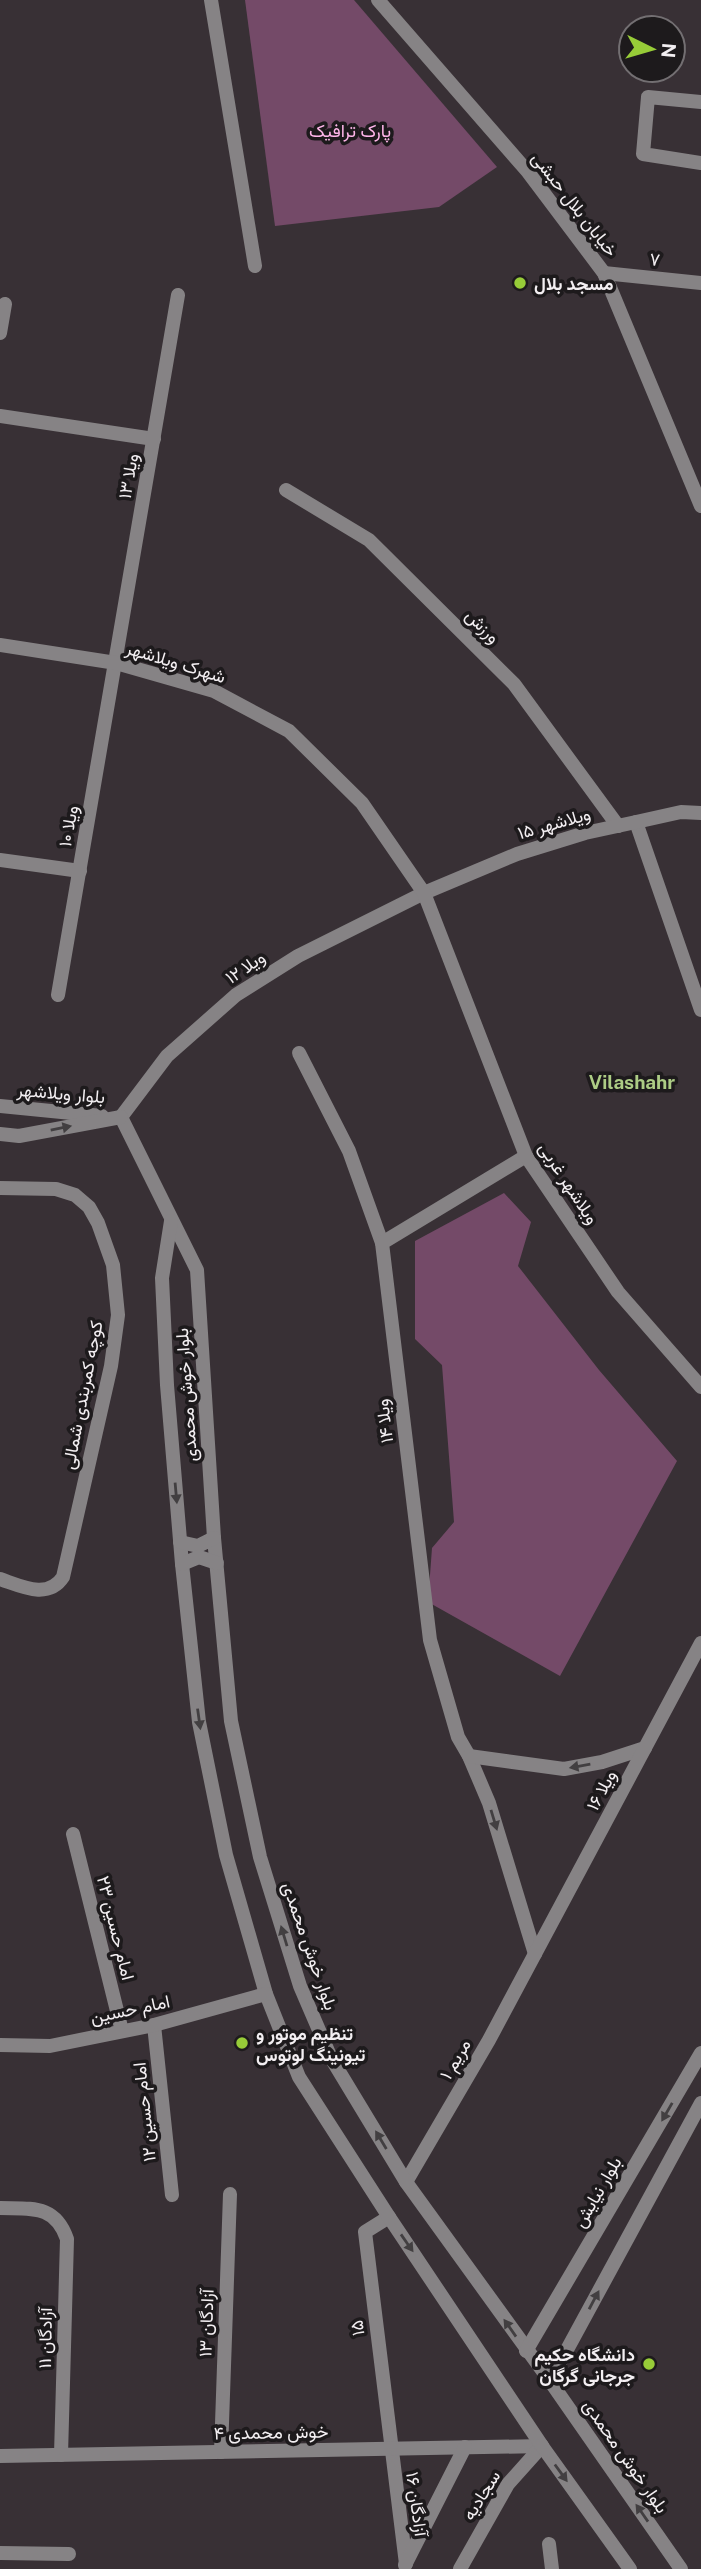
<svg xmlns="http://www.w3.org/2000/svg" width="701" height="2569" font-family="'Public Sans',Vazirmatn,sans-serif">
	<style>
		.green { fill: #744a68 }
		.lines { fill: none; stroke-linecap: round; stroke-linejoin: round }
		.minor { stroke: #868385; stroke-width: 14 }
		.tertiary { stroke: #868385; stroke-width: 14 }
		.oneway { fill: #423f41 }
		.poi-dot { fill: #97cc38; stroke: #1d1a1c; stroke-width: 2.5 }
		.labels { text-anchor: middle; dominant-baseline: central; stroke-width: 7; stroke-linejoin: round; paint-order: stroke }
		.park-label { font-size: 18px; fill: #ffb6ea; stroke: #1d1a1c }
		.street-label { font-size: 18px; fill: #f3eff2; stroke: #1d1a1c }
		.poi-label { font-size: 18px; font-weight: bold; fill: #f3eff2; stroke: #1d1a1c; text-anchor: start }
		.neighbourhood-label { font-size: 19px; font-weight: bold; fill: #adcc85; stroke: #1d1a1c }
	</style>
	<rect width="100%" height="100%" fill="#383035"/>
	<g class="green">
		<polygon points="245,0 354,0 497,167 439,207 275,226"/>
		<polygon points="504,1193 531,1222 518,1266 599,1370 677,1461 560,1676 428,1602 432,1548 454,1522 442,1365 415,1339 415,1241"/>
	</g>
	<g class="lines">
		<g class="minor">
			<polyline points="211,0 255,266"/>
			<polyline points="378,0 528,172 604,273 701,506"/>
			<polyline points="701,102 648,97 643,154 701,163"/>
			<polyline points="604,273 701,283"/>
			<polyline points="0,333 5,304"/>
			<polyline points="0,416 154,439"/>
			<polyline points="286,490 369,540 514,684 618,826"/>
			<polyline points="636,822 701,1010"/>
			<polyline points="0,860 80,871"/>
			<polyline points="58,995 178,295"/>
			<polyline points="299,1053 349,1151 382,1243"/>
			<polyline points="121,1117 167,1056 236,995 298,956 424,893 517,854 585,833 636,822 681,812 701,813"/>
			<polyline points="526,1156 382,1243 430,1640 458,1737 469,1756 489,1803 535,1954"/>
			<path d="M 0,1188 L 56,1189 L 75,1195 L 89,1207 L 98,1223 L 113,1265 L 118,1315 L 111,1366 L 63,1577 C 48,1600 21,1586 0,1579"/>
			<polyline points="469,1756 564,1769 602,1762 645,1748"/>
			<polyline points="73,1834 122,2031"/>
			<polyline points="154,2025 172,2195"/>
			<polyline points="406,2182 489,2040 701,1643"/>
			<path d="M 0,2208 C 31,2209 55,2204 67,2239 L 61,2455"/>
			<polyline points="389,2217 365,2232 406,2564"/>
			<polyline points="221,2452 230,2194"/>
			<polyline points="0,2456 542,2446"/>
			<polyline points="549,2544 552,2569"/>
			<polyline points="0,2553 69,2554"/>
			<polyline points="405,2565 465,2447"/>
			<polyline points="460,2569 508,2484 542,2446"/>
		</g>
		<g class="tertiary">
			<polyline points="0,645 116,663 214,691 289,731 362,803 424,893 526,1156 618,1292 701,1387"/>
			<polyline points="0,1106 102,1116"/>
			<polyline points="121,1117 197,1270 214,1538 231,1721 260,1857 300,1986 331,2058 406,2182 550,2381 681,2569"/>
			<polyline points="0,1134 19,1136 121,1117"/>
			<polyline points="171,1221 162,1278 167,1385 182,1564 199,1722 226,1855 266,1994 299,2077 389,2217 542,2446 630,2569"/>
			<polyline points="180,1542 198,1546 214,1538"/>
			<polyline points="182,1564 199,1557 217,1563"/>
			<polyline points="0,2045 50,2046 154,2025 266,1994"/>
			<polyline points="526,2351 701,2053"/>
			<polyline points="550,2381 701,2103"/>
		</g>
	</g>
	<defs><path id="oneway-solid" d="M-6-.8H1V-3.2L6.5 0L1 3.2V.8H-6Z" transform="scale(1.75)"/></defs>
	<g class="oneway">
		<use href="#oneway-solid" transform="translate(61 1128) rotate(-11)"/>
		<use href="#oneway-solid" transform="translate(176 1493) rotate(85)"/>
		<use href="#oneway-solid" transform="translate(199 1719) rotate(82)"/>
		<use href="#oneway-solid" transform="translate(580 1766) rotate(170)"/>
		<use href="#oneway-solid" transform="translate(494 1820) rotate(73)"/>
		<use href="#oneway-solid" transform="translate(284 1936) rotate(-107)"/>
		<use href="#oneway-solid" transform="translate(667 2112) rotate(120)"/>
		<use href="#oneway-solid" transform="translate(381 2140) rotate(-121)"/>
		<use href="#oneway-solid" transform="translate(407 2243) rotate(55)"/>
		<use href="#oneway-solid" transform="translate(594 2300) rotate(-62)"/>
		<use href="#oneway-solid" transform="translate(510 2328) rotate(-125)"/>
		<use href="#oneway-solid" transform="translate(561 2473) rotate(54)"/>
		<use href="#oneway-solid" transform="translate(642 2513) rotate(-125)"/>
	</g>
	<g class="poi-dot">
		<circle cx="520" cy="283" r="7"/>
		<circle cx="242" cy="2043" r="7"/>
		<circle cx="649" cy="2364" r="7"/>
	</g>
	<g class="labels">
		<g class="park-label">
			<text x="350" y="130">پارک ترافیک</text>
		</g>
		<g class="street-label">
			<text transform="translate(575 204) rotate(52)">خیابان بلال حبشی</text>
			<text transform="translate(655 259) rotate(6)">۷</text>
			<text transform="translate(128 476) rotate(-80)">۱۳ ویلا</text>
			<text transform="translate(483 626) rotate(45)">ورزش</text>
			<text transform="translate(176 662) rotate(17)">شهرک ویلاشهر</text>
			<text transform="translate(554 823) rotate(-16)">ویلاشهر ۱۵</text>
			<text transform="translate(68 826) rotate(-80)">۱۰ ویلا</text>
			<text transform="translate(245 967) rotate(-34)">ویلا ۱۲</text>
			<text transform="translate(61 1093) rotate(5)">بلوار ویلاشهر</text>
			<text transform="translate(569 1183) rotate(57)">ویلاشهر غربی</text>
			<text transform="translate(82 1395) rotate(-79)">کوچه کمربندی شمالی</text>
			<text transform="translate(186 1395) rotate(-94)">بلوار خوش محمدی</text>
			<text transform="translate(384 1421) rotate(-97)">۱۴ ویلا</text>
			<text transform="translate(601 1790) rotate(-62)">۱۶ ویلا</text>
			<text transform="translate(116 1928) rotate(76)">امام حسین ۲۳</text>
			<text transform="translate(310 1946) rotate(71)">بلوار خوش محمدی</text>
			<text transform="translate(130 2009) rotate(-12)">امام حسین</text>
			<text transform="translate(455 2059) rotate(-60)">۱ مریم</text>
			<text transform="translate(144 2112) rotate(-96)">امام حسین ۱۲</text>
			<text transform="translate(597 2192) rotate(-60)">بلوار نیایش</text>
			<text transform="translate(206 2323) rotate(-88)">آزادگان ۱۳</text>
			<text transform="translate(357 2328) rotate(-97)">۱۵</text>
			<text transform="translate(45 2338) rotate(-89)">آزادگان ۱۱</text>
			<text transform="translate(271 2432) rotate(-1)">خوش محمدی ۴</text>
			<text transform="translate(626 2456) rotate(55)">بلوار خوش محمدی</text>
			<text transform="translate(481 2495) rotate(-58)">سجادیه</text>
			<text transform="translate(417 2504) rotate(82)">آزادگان ۱۶</text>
		</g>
		<g class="poi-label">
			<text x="534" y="283">مسجد بلال</text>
			<text x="256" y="2033">تنظیم موتور و<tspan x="256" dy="21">تیونینگ لوتوس</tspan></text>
			<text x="635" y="2354" text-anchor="end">دانشگاه حکیم<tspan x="635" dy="21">جرجانی گرگان</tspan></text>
		</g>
		<g class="neighbourhood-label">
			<text x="632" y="1082">Vilashahr</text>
		</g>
	</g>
	<g transform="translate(652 49) rotate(95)"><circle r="33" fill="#1d1a1c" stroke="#736f72" stroke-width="2"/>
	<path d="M0-5L12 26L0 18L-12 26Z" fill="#97cc38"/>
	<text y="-10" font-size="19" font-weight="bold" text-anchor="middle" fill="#f3eff2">N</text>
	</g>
</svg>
